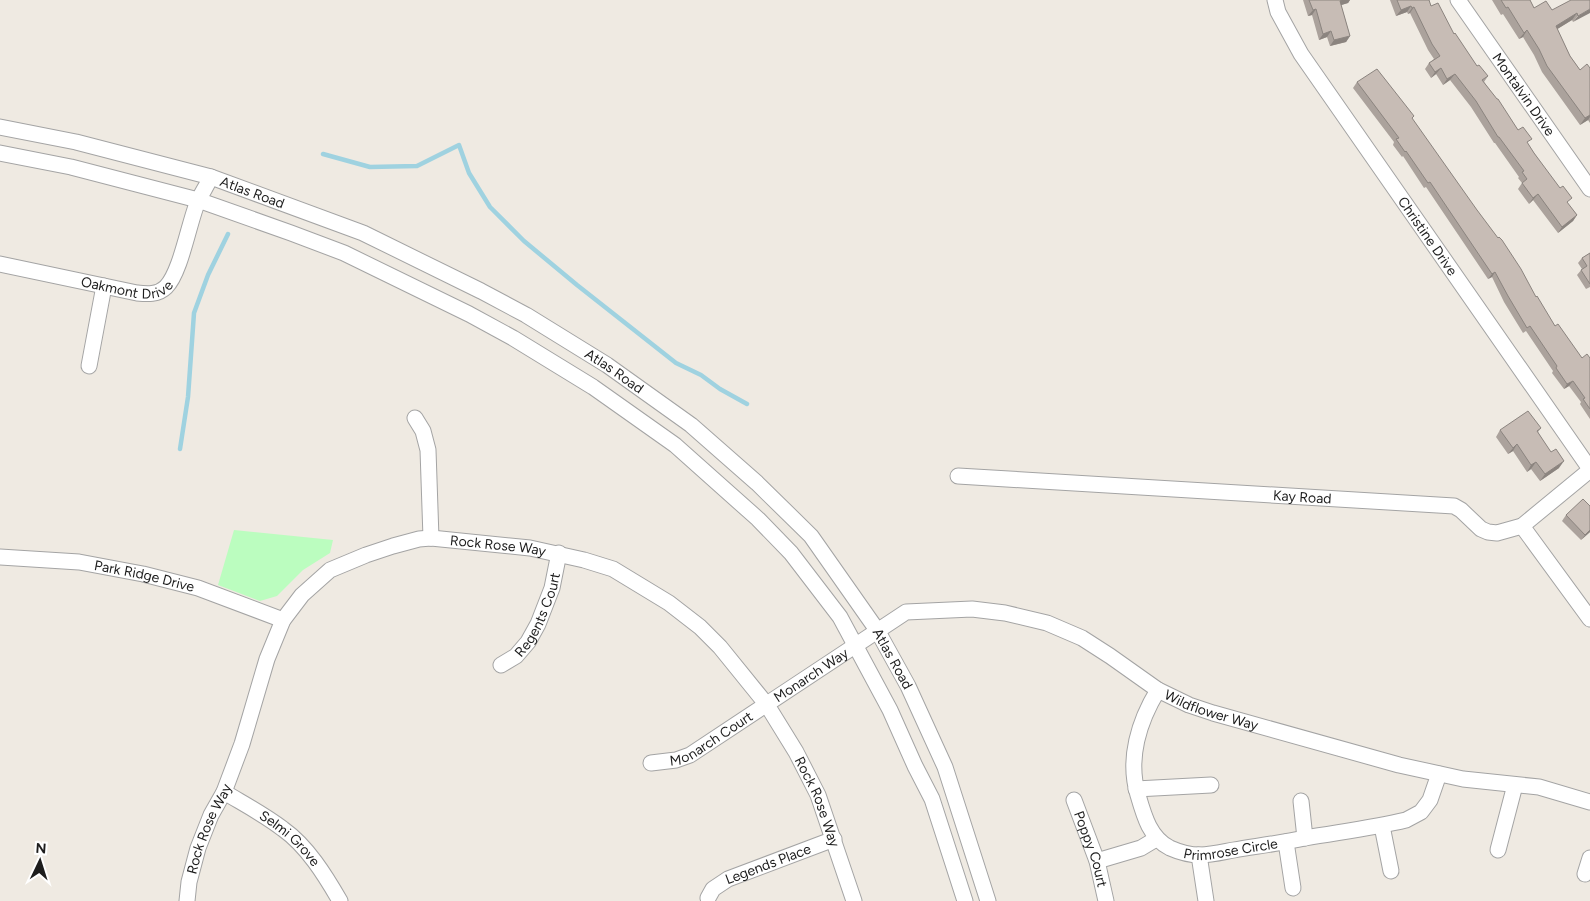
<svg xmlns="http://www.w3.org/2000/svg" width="1590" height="901" font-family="Figtree,sans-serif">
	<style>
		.park { fill: #bbfdbf }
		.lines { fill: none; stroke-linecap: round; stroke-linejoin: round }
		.stream { stroke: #9fd2e0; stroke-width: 4.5 }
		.minor-casing { stroke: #a4a4a4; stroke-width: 17 }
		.minor { stroke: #fff; stroke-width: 15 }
		.wall { fill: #aba29c }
		.shaded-wall { fill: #8b847f }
		.building { fill: #c7bcb5; stroke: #8b847f }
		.labels { text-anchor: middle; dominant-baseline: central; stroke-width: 4.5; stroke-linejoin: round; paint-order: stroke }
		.street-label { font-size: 14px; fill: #1d1d1d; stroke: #fff }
	</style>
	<rect width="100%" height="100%" fill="#efeae2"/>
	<polygon class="park" points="234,530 333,540 330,553 303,570 277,596 260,601 218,585"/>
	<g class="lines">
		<g class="stream">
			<polyline points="323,154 370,167 417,166 459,145 469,173 490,207 524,241 577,285 676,363 701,375 720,389 747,404"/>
			<polyline points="180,449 188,397 194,313 208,275 228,234"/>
		</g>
		<defs>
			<g id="minor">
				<path id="s1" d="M 1275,0 L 1278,12 L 1301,54 L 1590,469"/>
				<path id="s2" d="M 1458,0 L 1590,189"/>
				<path id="s3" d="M 0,127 L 76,142 L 211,177 L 363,233 L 481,291 L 526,315 L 607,365 L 691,425 L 757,483 L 811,536 L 877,630 L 908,686 L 945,767 L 988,901"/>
				<polyline points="0,153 71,167 198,200 291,233 344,253 469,314 513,338 593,387 675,445 758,519 791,553 840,617 890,710 915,766 932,799 965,901"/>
				<path id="s4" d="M 0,264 L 137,293 C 147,294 158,295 166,287 C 181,272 189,222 198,201 C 202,193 207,185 211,177"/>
				<polyline points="89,366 104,286"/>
				<polyline points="415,418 423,431 428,450 431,538"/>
				<path id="s5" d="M 958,476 L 1454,506 L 1461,510 L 1481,529 L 1488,532 L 1497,533 L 1522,526 L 1590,470"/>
				<polyline points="1522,526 1590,619"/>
				<path id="s6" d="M 0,557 L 79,562 L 143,574 L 198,588 L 283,620"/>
				<path id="s7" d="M 501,665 L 516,656 L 528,642 L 538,624 L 552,588 L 559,553"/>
				<path id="s8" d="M 1158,690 C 1139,721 1127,759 1138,795 C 1144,816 1150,838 1170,848 C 1179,852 1190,855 1200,855 C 1211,855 1223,852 1234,850 C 1258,846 1281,843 1305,838 C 1339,832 1373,828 1406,820 L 1421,812 L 1430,800 L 1439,774"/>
				<path id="s9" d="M 651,763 L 676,760 L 690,755 L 906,612 L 972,609 L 1005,613 L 1047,623 L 1082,638 L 1110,656 L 1158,690 L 1189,705 L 1213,713 L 1399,765 L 1463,779 L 1539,787 L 1590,802"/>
				<polyline points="1136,789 1211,785"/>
				<path id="s10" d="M 224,792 C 244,804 265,815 283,829 C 307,846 325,875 340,901"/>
				<path id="s11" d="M 1074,800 L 1097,861 L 1106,901"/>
				<polyline points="1301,801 1305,838"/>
				<polyline points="1382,826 1391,871"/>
				<polyline points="1286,842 1293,888"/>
				<polyline points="1498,850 1515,785"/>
				<polyline points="1199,855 1206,901"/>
				<polyline points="1097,861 1141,848 1156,839"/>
				<polyline points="1585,874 1590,858"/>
				<path id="s12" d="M 708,898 L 713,889 L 728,879 L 834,839"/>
				<path id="s13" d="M 187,901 L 189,882 L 198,848 L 211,815 L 224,792 L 242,744 L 267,659 L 283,620 L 302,595 L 330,570 L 366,555 L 393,546 L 419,539 L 431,538 L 530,548 L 584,560 L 613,569 L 669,603 L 700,627 L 720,647 L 767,705 L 796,752 L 818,795 L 854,901"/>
			</g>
		</defs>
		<use href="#minor" class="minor-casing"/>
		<use href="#minor" class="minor"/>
	</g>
	<g class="wall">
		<polygon points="1303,0 1350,0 1348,3 1341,5 1350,36 1346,42 1330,46 1327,37 1319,40 1312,15 1308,16"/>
		<polygon points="1390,0 1429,0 1431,6 1454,34 1477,66 1488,76 1484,82 1528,144 1568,204 1577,215 1573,221 1558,233 1533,200 1529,204 1518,189 1522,183 1518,178 1519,177 1495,143 1494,143 1471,107 1450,80 1443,85 1436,74 1431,78 1425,69 1429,63 1434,59 1428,50 1410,13 1408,14 1407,12 1396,16"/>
		<polygon points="1492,0 1530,0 1534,8 1552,10 1590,0 1573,22 1572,20 1557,29 1570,56 1580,70 1590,68 1590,123 1588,120 1580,125 1542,72 1534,55 1523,37 1519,39 1503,14 1501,15"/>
		<polygon points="1357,82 1412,119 1555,326 1582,358 1590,358 1590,419 1580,404 1581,402 1569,386 1564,389 1552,373 1553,371 1526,331 1523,333 1504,302 1492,277 1488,279 1426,187 1424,188 1403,156 1402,157 1393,145 1394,142 1353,88"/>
		<polygon points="1590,253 1590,287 1586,289 1577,275 1582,269 1578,263 1582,258"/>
		<polygon points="1541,428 1538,432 1559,468 1540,481 1531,469 1527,472 1513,451 1508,454 1496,437 1500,430"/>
		<polygon points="1590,506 1590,532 1581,540 1562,521 1566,515"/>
	</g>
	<g class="shaded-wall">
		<polygon points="1342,0 1350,0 1348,3 1335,7 1340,1"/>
		<polygon points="1411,6 1407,12 1396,16 1401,10"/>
		<polygon points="1414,7 1410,13 1408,14 1412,8"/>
		<polygon points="1316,9 1312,15 1308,16 1313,10"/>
		<polygon points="1590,9 1590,13 1573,22 1578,16"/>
		<polygon points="1577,13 1572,20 1551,33 1556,26"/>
		<polygon points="1527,30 1523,37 1519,39 1524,33"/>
		<polygon points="1331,31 1327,37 1319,40 1323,34"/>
		<polygon points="1350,36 1346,42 1330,46 1334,40"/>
		<polygon points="1441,68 1436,74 1431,78 1435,72"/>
		<polygon points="1455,74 1450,80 1443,85 1447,79"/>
		<polygon points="1590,115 1590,117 1588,120 1580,125 1585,118"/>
		<polygon points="1538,194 1533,200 1529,204 1533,198"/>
		<polygon points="1577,215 1573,221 1558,233 1562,227"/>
		<polygon points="1495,272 1492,277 1488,279 1492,274"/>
		<polygon points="1573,381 1569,386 1564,389 1567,384"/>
		<polygon points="1517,444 1513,451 1508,454 1513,448"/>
		<polygon points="1564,461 1559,468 1540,481 1545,474"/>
		<polygon points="1536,462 1531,469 1527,472 1531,465"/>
		<polygon points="1590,530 1590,532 1581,540 1585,535"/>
	</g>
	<g class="building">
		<polygon points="1309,0 1342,0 1340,1 1350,36 1334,40 1331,31 1323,34 1316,9 1313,10"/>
		<polygon points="1397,0 1429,0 1431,6 1438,3 1454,34 1455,33 1477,66 1479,65 1488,76 1482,80 1497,99 1498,99 1518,130 1523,127 1532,139 1527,142 1534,153 1560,188 1563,186 1572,198 1567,202 1577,215 1562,227 1538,194 1533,198 1522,183 1527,179 1522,172 1524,171 1499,137 1498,137 1476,101 1455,74 1447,79 1441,68 1435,72 1429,63 1440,56 1432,44 1414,7 1412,8 1411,6 1401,10"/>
		<polygon points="1501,0 1530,0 1534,8 1546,1 1552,10 1571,0 1590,0 1590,9 1578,16 1577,13 1556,26 1570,56 1580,70 1587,64 1590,68 1590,115 1585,118 1547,66 1539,49 1527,30 1524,33 1508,7 1506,8"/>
		<polygon points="1377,69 1414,116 1412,118 1477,210 1498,238 1499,237 1502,240 1521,269 1536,297 1537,296 1555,326 1558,324 1582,358 1587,354 1590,358 1590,409 1583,399 1585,398 1573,381 1567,384 1556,368 1557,366 1530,326 1527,328 1508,296 1495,272 1492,274 1430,182 1428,183 1406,151 1405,152 1396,139 1399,138 1357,82"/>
		<polygon points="1590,253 1590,284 1581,270 1587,266 1582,258"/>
		<polygon points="1528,411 1541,428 1537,431 1551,452 1556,449 1564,461 1545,474 1536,462 1531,465 1517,444 1513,448 1500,430"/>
		<polygon points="1583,499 1590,506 1590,530 1585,535 1566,515"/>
	</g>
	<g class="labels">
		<g class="street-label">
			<text stroke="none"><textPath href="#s2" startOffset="115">Montalvin Drive</textPath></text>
			<text stroke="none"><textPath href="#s3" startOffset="261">Atlas Road</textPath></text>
			<text stroke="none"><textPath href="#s1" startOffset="282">Christine Drive</textPath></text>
			<text stroke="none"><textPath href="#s4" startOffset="130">Oakmont Drive</textPath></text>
			<text stroke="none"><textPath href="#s3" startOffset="666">Atlas Road</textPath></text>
			<text stroke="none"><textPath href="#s5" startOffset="345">Kay Road</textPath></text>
			<text stroke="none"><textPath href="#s13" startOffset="541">Rock Rose Way</textPath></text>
			<text stroke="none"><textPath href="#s6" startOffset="146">Park Ridge Drive</textPath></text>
			<text stroke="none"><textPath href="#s7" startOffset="65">Regents Court</textPath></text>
			<text stroke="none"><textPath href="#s3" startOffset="1071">Atlas Road</textPath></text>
			<text stroke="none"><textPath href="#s9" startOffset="185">Monarch Way</textPath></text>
			<text stroke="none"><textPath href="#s9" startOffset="629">Wildflower Way</textPath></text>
			<text stroke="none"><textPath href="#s9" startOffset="66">Monarch Court</textPath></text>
			<text stroke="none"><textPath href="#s13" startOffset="976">Rock Rose Way</textPath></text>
			<text stroke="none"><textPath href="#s13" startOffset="76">Rock Rose Way</textPath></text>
			<text stroke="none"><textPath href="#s10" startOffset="81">Selmi Grove</textPath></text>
			<text stroke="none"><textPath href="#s8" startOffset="236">Primrose Circle</textPath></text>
			<text stroke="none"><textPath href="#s11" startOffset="52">Poppy Court</textPath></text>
			<text stroke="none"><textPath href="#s12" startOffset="71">Legends Place</textPath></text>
		</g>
	</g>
	<g transform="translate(40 861) rotate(4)" stroke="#ffffff" stroke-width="4" paint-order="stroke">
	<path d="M0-4L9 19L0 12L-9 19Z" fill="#1d1d1d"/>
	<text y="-8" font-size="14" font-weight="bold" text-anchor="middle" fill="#1d1d1d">N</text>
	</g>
</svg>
